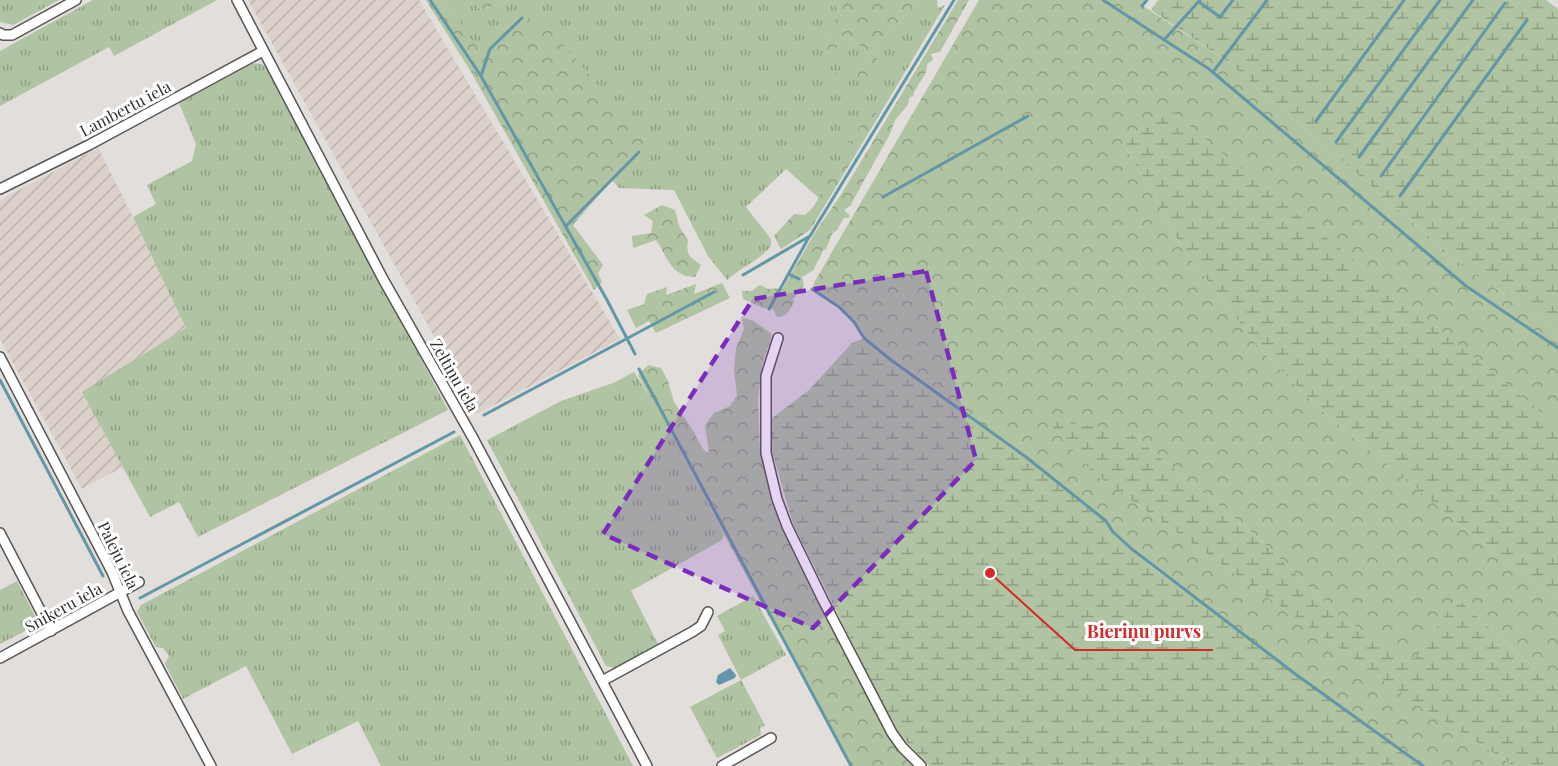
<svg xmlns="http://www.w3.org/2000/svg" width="1558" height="766" font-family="'Playfair Display',serif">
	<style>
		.industrial { fill: url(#industrial-furrows) }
		.grass { fill: url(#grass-tufts) }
		.forest { fill: url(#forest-crowns) }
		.wetland { fill: url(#wetland-marsh) }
		.water { fill: url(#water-ripples) }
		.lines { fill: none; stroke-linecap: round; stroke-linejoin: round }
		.stream { stroke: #6397a7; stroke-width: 3 }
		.minor-casing { stroke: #595654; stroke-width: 12 }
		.minor { stroke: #fff; stroke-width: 9 }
		.marked { fill: #7b2cbf; fill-opacity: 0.2; stroke: #7b2cbf; stroke-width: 4.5; stroke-dasharray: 12 8; stroke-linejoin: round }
		.labels { text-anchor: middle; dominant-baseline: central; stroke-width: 6; stroke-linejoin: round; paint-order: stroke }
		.street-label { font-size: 16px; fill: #31302f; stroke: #fff }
		.leader { fill: none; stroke: #d62828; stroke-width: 2 }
		.callout-dot { fill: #d62828; stroke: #fff; stroke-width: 2 }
		.callout-label { font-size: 18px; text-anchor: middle; font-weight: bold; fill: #d62828; stroke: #fff; stroke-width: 6; stroke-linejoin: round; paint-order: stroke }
	</style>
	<defs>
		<pattern id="industrial-furrows" width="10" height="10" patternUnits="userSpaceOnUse" patternTransform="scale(1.5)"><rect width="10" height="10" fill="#dbd0ca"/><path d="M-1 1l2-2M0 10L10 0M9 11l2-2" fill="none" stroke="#bcb3ae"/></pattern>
		<pattern id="grass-tufts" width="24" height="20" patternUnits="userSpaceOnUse" patternTransform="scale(1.5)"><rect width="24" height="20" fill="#b0c3a2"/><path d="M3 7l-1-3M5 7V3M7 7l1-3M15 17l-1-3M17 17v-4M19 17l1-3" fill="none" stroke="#909f84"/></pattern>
		<pattern id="forest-crowns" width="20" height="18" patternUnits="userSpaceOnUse" patternTransform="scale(1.5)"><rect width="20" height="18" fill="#b0c3a2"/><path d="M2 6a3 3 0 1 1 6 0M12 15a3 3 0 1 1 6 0" fill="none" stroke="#909f84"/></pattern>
		<pattern id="wetland-marsh" width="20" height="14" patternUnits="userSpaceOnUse" patternTransform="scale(1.5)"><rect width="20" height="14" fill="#b0c3a2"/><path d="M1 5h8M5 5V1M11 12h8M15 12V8" fill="none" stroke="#909f84"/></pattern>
		<pattern id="water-ripples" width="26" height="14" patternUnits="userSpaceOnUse" patternTransform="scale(1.5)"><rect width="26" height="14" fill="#6397a7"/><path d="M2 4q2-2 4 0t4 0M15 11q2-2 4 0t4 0" fill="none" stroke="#527c88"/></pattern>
	</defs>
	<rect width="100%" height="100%" fill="#e2dedc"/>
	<g class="industrial">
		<polygon points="248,0 419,0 620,339 477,414"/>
		<polygon points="98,148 133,217 187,328 82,392 123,467 82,489 0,339 0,200"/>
	</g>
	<g class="grass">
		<polygon points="0,0 59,0 13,25 0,22"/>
		<polygon points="93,0 217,0 114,56 109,47 0,106 0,51"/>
		<path d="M 444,0 L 471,0 L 481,10 L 509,0 L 817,0 L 817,3 L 834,3 L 842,17 L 834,21 L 827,38 L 832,63 L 839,42 L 846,36 L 864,48 L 872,65 L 860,69 L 842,68 L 883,71 L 875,55 L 874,43 L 886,36 L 920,0 L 937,0 L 938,8 L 945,5 L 880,114 L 870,112 L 854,135 L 819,198 L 786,169 L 746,207 L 771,239 L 771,246 C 759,261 741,267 727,280 L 708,256 L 674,190 L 619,188 L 612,180 L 646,140 L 520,15 L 480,52 Z"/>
		<polygon points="251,63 262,64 270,72 448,410 198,537 179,502 150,517 82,392 186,328 133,217 156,204 147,185 192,161 196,144 179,103"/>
		<polygon points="634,372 658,410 724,535 722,540 631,591 658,644 614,668 606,666 487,440 561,401 613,383"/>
		<polygon points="460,435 633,766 381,766 358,721 292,754 246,666 183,699 165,664 169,656 163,648 156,647 137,612 141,605"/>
		<polygon points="17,581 39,624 0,644 0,590"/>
		<polygon points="753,596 786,655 741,680 765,725 760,728 761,735 717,758 690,707 741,680 718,635 725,631 717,616"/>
	</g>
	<g class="forest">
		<polygon points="426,0 444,0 480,51 520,15 548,27 646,141 573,225 603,265 598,273 602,282 594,290 471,72"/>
		<polygon points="471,0 509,0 481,10"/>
		<path d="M 817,0 L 920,0 L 886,36 L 874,43 L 875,55 L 884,72 C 866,77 852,80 835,74 L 842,68 L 860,69 L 872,65 L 864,48 L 846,36 L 839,42 L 832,64 L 825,57 L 827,38 L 834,20 L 842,17 L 834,3 L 816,3 Z"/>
		<path d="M 958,0 L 969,0 L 940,52 L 931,54 L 933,60 L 927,64 C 927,78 916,84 913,96 L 909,98 L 908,105 L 895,120 L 890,134 L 850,206 L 844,210 L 850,216 L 848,218 L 844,218 L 837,230 L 832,234 L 826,249 L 822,251 C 821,259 816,262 814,270 L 802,277 L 804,286 L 793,299 L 794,302 C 789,311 788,316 777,317 L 773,309 L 763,308 L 743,299 L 742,291 L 752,291 L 759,285 L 769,289 L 783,288 L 814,234 L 842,193 Z"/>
		<polygon points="979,0 1147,0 1143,6 1228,62 1469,271 1558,330 1558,426 1172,113 1121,139 1183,249 1260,349 1319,408 1514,569 1558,598 1558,690 1457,598 1414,660 1342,619 1255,535 1129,432 1092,472 1420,706 1514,766 1423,766 1294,673 1133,550 1113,532 1106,521 1026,457 891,360 864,338 854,322 839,307 812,289 815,281"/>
		<polygon points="870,111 880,114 810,230 781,249 774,236 794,214 805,215 814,206 854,135"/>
		<path d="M 662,205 L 675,210 L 679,226 L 688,240 C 686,256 689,256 701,265 L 695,277 C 670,276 668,257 656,240 L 633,248 L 632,236 L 651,233 L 653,221 L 644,215 Z"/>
		<polygon points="722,283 730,298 656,333 649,321 636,328 627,310 644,304 647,294 667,287 666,295 696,284 694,294"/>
		<polygon points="742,318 754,321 772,334 762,367 758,399 760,451 780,524 888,736 912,766 850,766 818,702 761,603 638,375 648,365 661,368 668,381 674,402 692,429 703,449 709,454 705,425 714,413 730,406 737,395 734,370 736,348 744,329"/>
	</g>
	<g class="wetland">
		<polygon points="1158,0 1546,0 1558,9 1558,330 1469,271 1228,62 1151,10"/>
		<polygon points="1172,112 1558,426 1558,598 1514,569 1319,408 1260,349 1183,249 1121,139"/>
		<path d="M 864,338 L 891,360 L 1026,457 L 1106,521 C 1128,554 1171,580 1203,604 C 1276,659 1349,713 1423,766 L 929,766 L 896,731 L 793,524 L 772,451 L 771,419 L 809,390 L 852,343 Z"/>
		<polygon points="1047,420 1129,432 1255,535 1342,619 1414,659 1457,598 1558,690 1558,766 1514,766 1420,706 1092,472"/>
	</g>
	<polygon class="water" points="730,668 736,675 735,678 719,685 716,682 718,675"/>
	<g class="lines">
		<g class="stream">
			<polyline points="430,0 481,76 607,300 635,354"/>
			<polyline points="1103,0 1209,69 1466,286 1558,348"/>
			<polyline points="1199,2 1220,17 1233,0"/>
			<polyline points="1142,6 1147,0"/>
			<polyline points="1164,40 1200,0"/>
			<polyline points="1213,72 1267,0"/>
			<polyline points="481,76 490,49 522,18"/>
			<polyline points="1316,121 1404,0"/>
			<polyline points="1336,142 1440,0"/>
			<polyline points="1359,157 1473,0"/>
			<polyline points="1381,176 1505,3"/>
			<polyline points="1400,196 1527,20"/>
			<polyline points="883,197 1028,116"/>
			<polyline points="566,226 639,152"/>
			<polyline points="789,274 799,279"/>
			<polyline points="743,275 810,236 954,0"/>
			<polyline points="812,289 839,307 854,322 864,338 891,360 1026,457 1106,521 1113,532 1133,550 1294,673 1423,766"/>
			<polyline points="769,309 809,237"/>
			<polyline points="639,369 851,766"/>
			<polyline points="0,380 103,576"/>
			<polyline points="484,415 714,292"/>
			<polyline points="140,598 454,432"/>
		</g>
		<defs>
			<g id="minor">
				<polyline points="237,0 383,279 473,438 647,766"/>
				<polyline points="0,33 3,35 12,35 76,0"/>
				<polyline points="0,189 89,145 263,51"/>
				<polyline points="778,338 766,376 766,453 777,499 787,526 823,600 892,733 902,747 921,766"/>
				<polyline points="0,357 112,572 128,611 211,766"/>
				<polyline points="0,533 51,631"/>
				<polyline points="0,658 139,582"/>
				<polyline points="602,681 692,632 701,626 708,612"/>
				<polyline points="722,766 771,738"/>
			</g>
		</defs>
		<use href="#minor" class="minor-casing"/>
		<use href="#minor" class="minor"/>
	</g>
	<path class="marked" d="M 926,271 L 976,460 L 813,628 L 603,534 L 753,299 Z"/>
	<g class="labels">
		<g class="street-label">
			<text transform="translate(125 108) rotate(-28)">Lambertu iela</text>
			<text transform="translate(455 375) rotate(60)">Zeltiņu iela</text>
			<text transform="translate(119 555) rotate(64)">Paleju iela</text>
			<text transform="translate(63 607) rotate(-29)">Sniķeru iela</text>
		</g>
	</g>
	<path class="leader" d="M990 573L1075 650H1213"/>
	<circle class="callout-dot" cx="990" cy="573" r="6"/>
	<g class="callout-label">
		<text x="1144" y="638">Bieriņu purvs</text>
	</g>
</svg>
